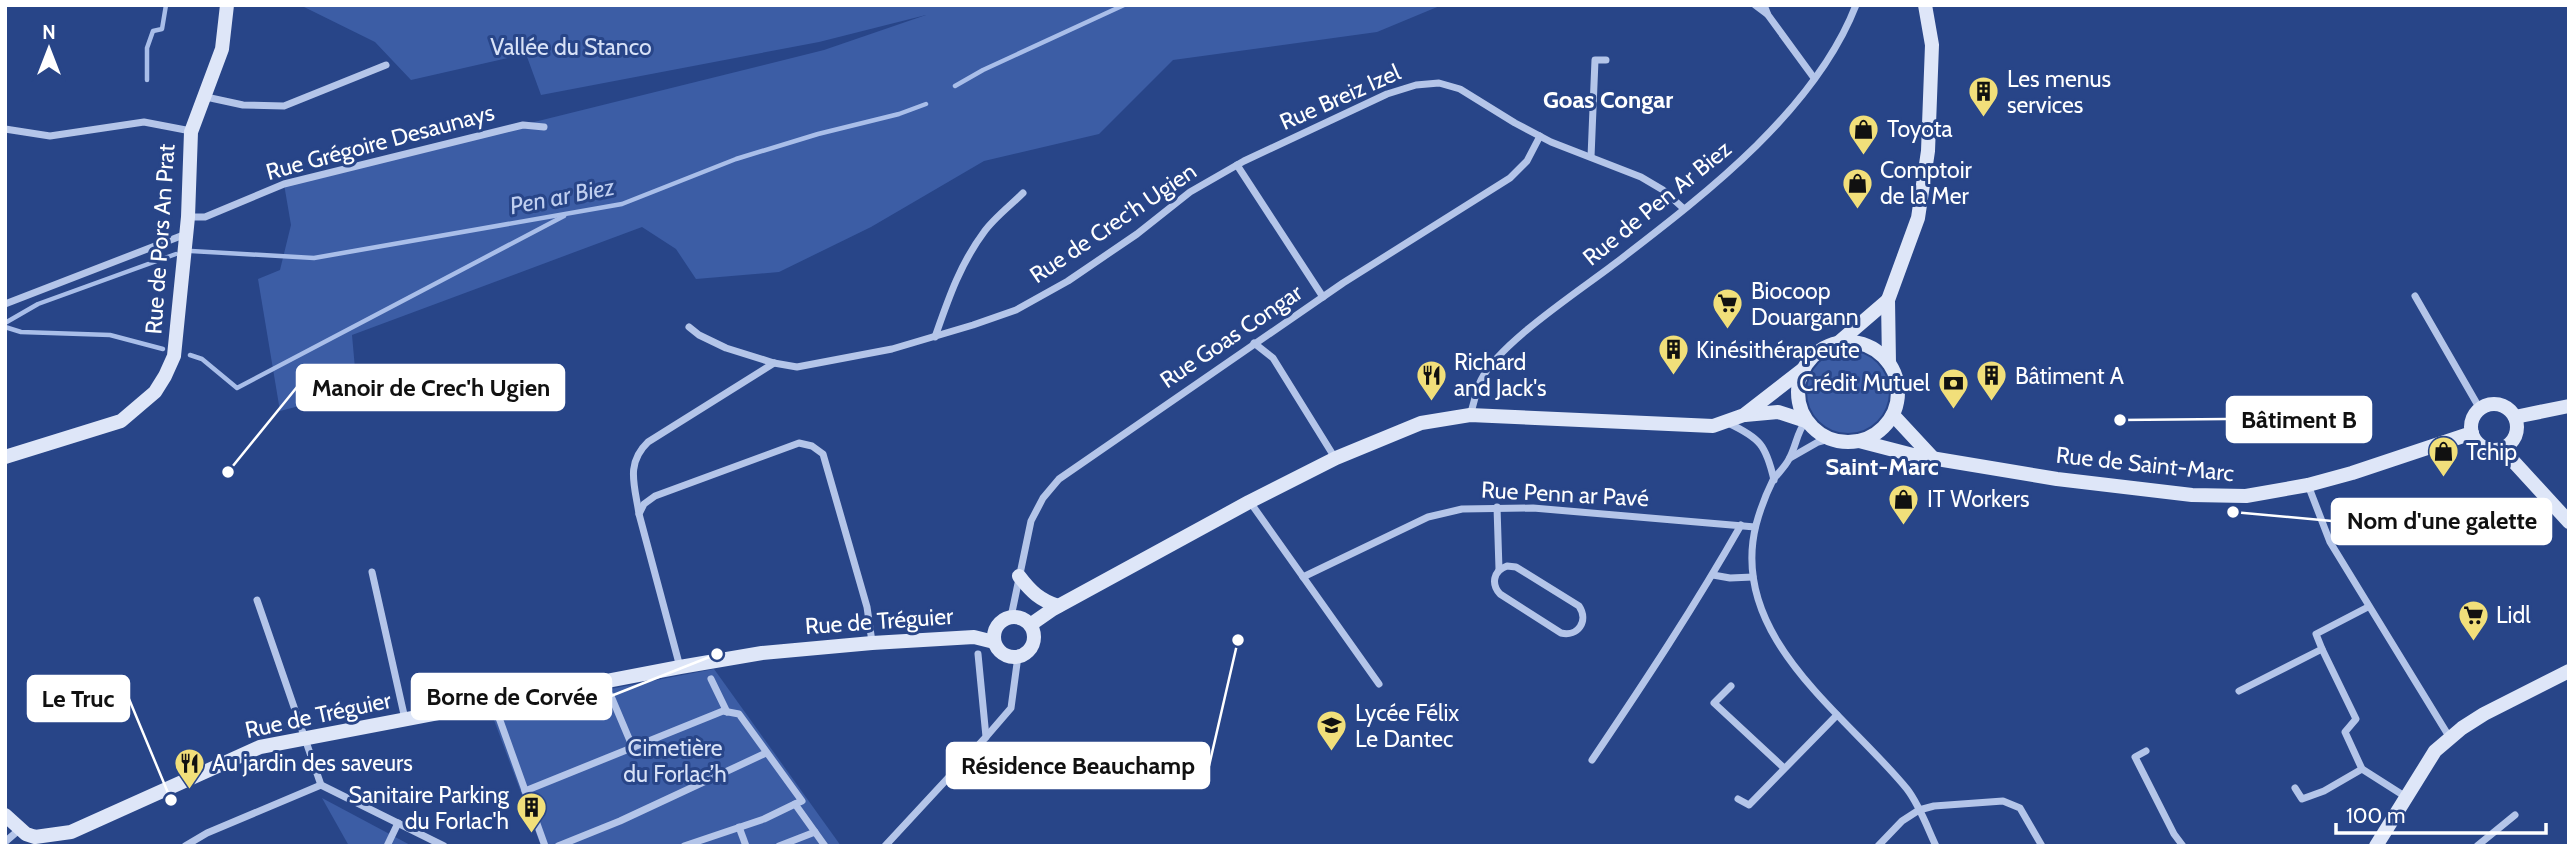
<svg xmlns="http://www.w3.org/2000/svg" width="2574" height="851" font-family="Cabin,sans-serif">
	<style>
		.green { fill: #3c5da5 }
		.lines { fill: none; stroke-linecap: round; stroke-linejoin: round }
		.stream { stroke: #a9bee9; stroke-width: 4.5 }
		.street { stroke: #b4c5e9; stroke-width: 7 }
		.secondary { stroke: #dee6f8; stroke-width: 14 }
		.labels { text-anchor: middle; dominant-baseline: central; stroke-width: 6; stroke-linejoin: round; paint-order: stroke }
		.park-label { font-size: 23px; fill: #d8e2f7; stroke: #284588 }
		.poi-label { font-size: 23px; fill: #fff; stroke: #284588; text-anchor: start }
		.street-label { font-size: 23px; fill: #fff; stroke: #284588 }
		.neighbourhood-label { font-size: 24px; font-weight: bold; fill: #fff; stroke: #284588 }
		.water-label { font-size: 24px; font-style: italic; fill: #c0cff0; stroke: #284588 }
		.leader { fill: none; stroke: #fff; stroke-width: 2.5 }
		.callout-dot { fill: #fff; stroke: #284588; stroke-width: 2.5 }
		.callout { fill: #fff; stroke: #fff; stroke-width: 2.5 }
		.callout-label { font-size: 24px; text-anchor: middle; font-weight: bold; fill: #111 }
	</style>
	<rect width="100%" height="100%" fill="#284588"/>
	<g class="green">
		<polygon points="300,5 1442,5 1377,32 1173,60 1099,134 984,161 871,227 779,272 696,279 676,249 642,227 352,335 357,391 280,411 258,279 280,270 291,225 284,184 824,50 926,15 819,42 541,95 526,54 411,80 375,42"/>
		<circle cx="1848" cy="392" r="41"/>
		<polygon points="714,669 841,846 541,846 491,712"/>
		<polygon points="322,798 412,846 349,846"/>
	</g>
	<g class="lines">
		<g class="stream">
			<polyline points="147,80 147,48 153,31 162,29 166,5"/>
			<polyline points="955,86 983,70 1124,5"/>
			<polyline points="191,251 314,258 622,204 736,159 818,134 899,114 926,104"/>
			<polyline points="5,323 38,304 176,254"/>
			<polyline points="5,327 21,332 110,335 163,349"/>
			<polyline points="190,355 202,359 237,388 564,216"/>
		</g>
		<g class="street">
			<polyline points="1755,5 1767,14"/>
			<polyline points="1764,5 1768,15 1814,78"/>
			<polyline points="206,97 243,105 284,106 386,65"/>
			<polyline points="5,129 50,136 144,122 191,131"/>
			<polyline points="1591,157 1595,60 1606,60"/>
			<polyline points="1237,165 1323,297"/>
			<polyline points="188,217 205,217 284,184 523,125 544,127"/>
			<polyline points="2415,296 2480,409"/>
			<polyline points="5,304 186,234"/>
			<polyline points="689,327 699,335 726,348 774,363 797,367 892,349 973,325 1016,310 1068,281 1137,234 1190,192 1244,161 1387,94 1416,85 1439,83 1460,89 1515,123 1551,142 1641,177 1663,190 1683,208"/>
			<path d="M 935,337 C 948,300 960,264 984,232 C 994,218 1010,206 1023,193"/>
			<polyline points="1254,343 1273,358 1335,458"/>
			<path d="M 1470,415 C 1474,404 1476,390 1481,380 C 1499,343 1582,289 1617,262 C 1704,195 1815,111 1856,5"/>
			<path d="M 1806,421 C 1797,431 1796,447 1789,459 C 1785,467 1778,473 1773,480 C 1766,494 1760,510 1756,525 C 1728,637 1846,714 1907,789 C 1920,806 1927,827 1936,846"/>
			<path d="M 1728,423 C 1760,438 1766,445 1774,480"/>
			<polyline points="1790,458 1818,442 1829,439"/>
			<polyline points="2308,485 2330,542 2450,738"/>
			<polyline points="1250,502 1379,684"/>
			<polyline points="1497,507 1499,569"/>
			<path d="M 639,514 C 635,486 625,464 648,442 L 774,363"/>
			<path d="M 1507,566 L 1516,567 L 1579,606 C 1589,621 1578,637 1561,633 L 1500,594 C 1491,584 1493,571 1507,566 Z"/>
			<polyline points="372,572 405,719"/>
			<polyline points="1713,575 1730,578 1753,577"/>
			<polyline points="1303,577 1428,517 1462,509 1533,508 1755,527"/>
			<polyline points="257,600 321,785 444,846"/>
			<polyline points="1011,617 1031,521 1043,498 1059,479 1343,283 1510,178 1527,161 1540,136"/>
			<polyline points="2322,649 2316,634 2368,607"/>
			<polyline points="680,667 639,514 644,504 655,496 799,443 812,446 823,454 867,607 872,642"/>
			<polyline points="711,679 727,712"/>
			<polyline points="1731,686 1714,703 1784,768"/>
			<polyline points="2239,691 2322,649 2356,719 2345,732 2362,769 2406,797"/>
			<polyline points="611,696 633,748"/>
			<polyline points="498,715 545,846"/>
			<polyline points="986,737 1011,708 1018,656"/>
			<polyline points="2146,751 2135,757 2174,834 2183,846"/>
			<path d="M 1592,760 C 1644,683 1695,606 1741,525"/>
			<polyline points="2295,788 2302,799 2324,791 2362,769"/>
			<polyline points="525,791 723,711 739,714 802,801 795,804 825,846"/>
			<polyline points="1738,799 1749,805 1837,715"/>
			<polyline points="739,827 746,846"/>
			<polyline points="5,842 20,829"/>
			<polyline points="185,846 207,833 321,785"/>
			<polyline points="387,846 398,823"/>
			<polyline points="558,846 620,821 766,753"/>
			<polyline points="684,846 764,819 795,804"/>
			<polyline points="779,846 815,832"/>
			<polyline points="885,846 986,737 978,654"/>
			<polyline points="1878,846 1902,821 1919,810 1934,806 2003,801 2020,808 2042,846"/>
			<polyline points="2477,846 2515,815"/>
		</g>
		<g class="secondary">
			<circle cx="1848" cy="392" r="50"/>
			<polyline points="1838,343 1888,300"/>
			<polyline points="1889,363 1888,300 1918,218 1928,151 1932,45 1925,5"/>
			<circle cx="2494" cy="427" r="23"/>
			<polyline points="1745,415 1778,412 1806,421"/>
			<polyline points="1893,415 1932,457"/>
			<polyline points="2515,417 2569,406"/>
			<polyline points="1859,441 1913,455 2057,479 2192,495 2246,496 2308,485 2352,473 2472,433"/>
			<polyline points="2502,449 2569,522"/>
			<polyline points="5,457 121,421 155,392 165,376 174,356 188,217 191,132 222,49 227,5"/>
			<path d="M 1019,576 C 1031,592 1040,600 1058,606"/>
			<circle cx="1014" cy="637" r="20"/>
			<polyline points="1030,625 1053,609 1249,502 1336,458 1421,423 1470,415 1713,426 1744,415 1802,370"/>
			<polyline points="5,815 26,834 35,837 71,832 260,747 680,667 762,653 872,643 974,637 994,642"/>
			<polyline points="2376,846 2435,751 2462,728 2484,714 2569,671"/>
		</g>
	</g>
	<defs>
		<symbol id="building-pin" viewBox="-11 -11 22 30"><path d="M0 17L-7.5 6A9.5 9.5 0 1 1 7.5 6Z" fill="#f1df7a" stroke="#284588"/><path d="M-4-6H4V6H1V3H-1V6H-4ZM-2.5-4.3h1.7v1.8h-1.7ZM.8-4.3h1.7v1.8H.8ZM-2.5-1h1.7V.8h-1.7ZM.8-1h1.7V.8H.8Z" fill="#111"/></symbol>
		<symbol id="shop-pin" viewBox="-11 -11 22 30"><path d="M0 17L-7.5 6A9.5 9.5 0 1 1 7.5 6Z" fill="#f1df7a" stroke="#284588"/><path d="M-5-2.5h2.3a2.7 3.5 0 0 1 5.4 0H5L5.5 6h-11ZM-1.5-2.5h3a1.5 2.3 0 0 0-3 0Z" fill="#111"/></symbol>
		<symbol id="supermarket-pin" viewBox="-11 -11 22 30"><path d="M0 17L-7.5 6A9.5 9.5 0 1 1 7.5 6Z" fill="#f1df7a" stroke="#284588"/><path d="M-6-5.5h2.5l.6 2H6L4.5 2H-2.5L-4.4-4H-6ZM-1.5 3.2a1.3 1.3 0 1 0 .1 0ZM3 3.2a1.3 1.3 0 1 0 .1 0Z" fill="#111"/></symbol>
		<symbol id="restaurant-pin" viewBox="-11 -11 22 30"><path d="M0 17L-7.5 6A9.5 9.5 0 1 1 7.5 6Z" fill="#f1df7a" stroke="#284588"/><path d="M-5-6h1v4h1v-4h1v4h1v-4h1v5L-1.5 .5V6h-2V.5L-5-1ZM5-6V6H3V1.5H1.5Q1.5-4 5-6Z" fill="#111"/></symbol>
		<symbol id="bank-pin" viewBox="-11 -11 22 30"><path d="M0 17L-7.5 6A9.5 9.5 0 1 1 7.5 6Z" fill="#f1df7a" stroke="#284588"/><path d="M-6-4H6V4H-6ZM0-2.3a2.3 2.3 0 1 0 0 4.6a2.3 2.3 0 1 0 0-4.6Z" fill="#111"/></symbol>
		<symbol id="school-pin" viewBox="-11 -11 22 30"><path d="M0 17L-7.5 6A9.5 9.5 0 1 1 7.5 6Z" fill="#f1df7a" stroke="#284588"/><path d="M0-5L7-2L0 1L-7-2ZM-4 1L0 2.5L4 1V4Q0 6-4 4Z" fill="#111"/></symbol>
	</defs>
	<g fill-rule="evenodd">
		<use href="#building-pin" x="1966" y="74" width="35" height="47"/>
		<use href="#shop-pin" x="1846" y="112" width="35" height="47"/>
		<use href="#shop-pin" x="1840" y="166" width="35" height="47"/>
		<use href="#supermarket-pin" x="1710" y="286" width="35" height="47"/>
		<use href="#building-pin" x="1656" y="332" width="35" height="47"/>
		<use href="#restaurant-pin" x="1414" y="358" width="35" height="47"/>
		<use href="#building-pin" x="1974" y="358" width="35" height="47"/>
		<use href="#bank-pin" x="1936" y="366" width="35" height="47"/>
		<use href="#shop-pin" x="2426" y="434" width="35" height="47"/>
		<use href="#shop-pin" x="1886" y="482" width="35" height="47"/>
		<use href="#supermarket-pin" x="2456" y="598" width="35" height="47"/>
		<use href="#school-pin" x="1314" y="708" width="35" height="47"/>
		<use href="#restaurant-pin" x="172" y="746" width="35" height="47"/>
		<use href="#building-pin" x="514" y="790" width="35" height="47"/>
	</g>
	<g class="labels">
		<g class="park-label">
			<text x="571" y="47">Vallée du Stanco</text>
			<text x="675" y="748">Cimetière<tspan x="675" dy="26">du Forlac’h</tspan></text>
		</g>
		<g class="poi-label">
			<text x="2007" y="79">Les menus<tspan x="2007" dy="26">services</tspan></text>
			<text x="1887" y="129">Toyota</text>
			<text x="1880" y="170">Comptoir<tspan x="1880" dy="26">de la Mer</tspan></text>
			<text x="1751" y="291">Biocoop<tspan x="1751" dy="26">Douargann</tspan></text>
			<text x="1696" y="350">Kinésithérapeute</text>
			<text x="1454" y="362">Richard<tspan x="1454" dy="26">and Jack's</tspan></text>
			<text x="2015" y="376">Bâtiment A</text>
			<text x="1930" y="383" text-anchor="end">Crédit Mutuel</text>
			<text x="2466" y="452">Tchip</text>
			<text x="1927" y="499">IT Workers</text>
			<text x="2496" y="615">Lidl</text>
			<text x="1355" y="713">Lycée Félix<tspan x="1355" dy="26">Le Dantec</tspan></text>
			<text x="212" y="763">Au jardin des saveurs</text>
			<text x="509" y="795" text-anchor="end">Sanitaire Parking<tspan x="509" dy="26">du Forlac'h</tspan></text>
		</g>
		<g class="street-label">
			<text transform="translate(1340 97) rotate(-24)">Rue Breiz Izel</text>
			<text transform="translate(380 142) rotate(-15)">Rue Grégoire Desaunays</text>
			<text transform="translate(1657 203) rotate(-39)">Rue de Pen Ar Biez</text>
			<text transform="translate(1113 223) rotate(-34)">Rue de Crec'h Ugien</text>
			<text transform="translate(160 239) rotate(-86)">Rue de Pors An Prat</text>
			<text transform="translate(1231 336) rotate(-34)">Rue Goas Congar</text>
			<text transform="translate(2145 464) rotate(6)">Rue de Saint-Marc</text>
			<text transform="translate(1565 494) rotate(3)">Rue Penn ar Pavé</text>
			<text transform="translate(879 621) rotate(-4)">Rue de Tréguier</text>
			<text transform="translate(318 715) rotate(-12)">Rue de Tréguier</text>
		</g>
		<g class="neighbourhood-label">
			<text x="1608" y="99">Goas Congar</text>
			<text x="1882" y="466">Saint-Marc</text>
		</g>
		<g class="water-label">
			<text transform="translate(562 196) rotate(-11)">Pen ar Biez</text>
		</g>
	</g>
	<path class="leader" d="M228 472L297 387M2120 420L2227 419M2233 512L2332 521M717 654L611 696M171 800L129 699M1238 640L1209 766"/>
	<g class="callout-dot">
		<circle cx="228" cy="472" r="7"/>
		<circle cx="2120" cy="420" r="7"/>
		<circle cx="2233" cy="512" r="7"/>
		<circle cx="717" cy="654" r="7"/>
		<circle cx="171" cy="800" r="7"/>
		<circle cx="1238" cy="640" r="7"/>
	</g>
	<g class="callout">
		<rect x="297" y="365" width="267" height="45" rx="7"/>
		<rect x="2227" y="397" width="144" height="45" rx="7"/>
		<rect x="2332" y="499" width="219" height="45" rx="7"/>
		<rect x="412" y="674" width="199" height="45" rx="7"/>
		<rect x="28" y="676" width="101" height="45" rx="7"/>
		<rect x="947" y="743" width="262" height="45" rx="7"/>
	</g>
	<g class="callout-label">
		<text x="431" y="396">Manoir de Crec'h Ugien</text>
		<text x="2299" y="428">Bâtiment B</text>
		<text x="2442" y="529">Nom d'une galette</text>
		<text x="512" y="705">Borne de Corvée</text>
		<text x="78" y="707">Le Truc</text>
		<text x="1078" y="774">Résidence Beauchamp</text>
	</g>
	<rect width="2574" height="851" fill="none" stroke="#ffffff" stroke-width="14"/>
	<g transform="translate(49 49)" stroke="#284588" stroke-width="5" paint-order="stroke">
	<path d="M0-5L12 26L0 18L-12 26Z" fill="#ffffff"/>
	<text y="-10" font-size="19" font-weight="bold" text-anchor="middle" fill="#ffffff">N</text>
	</g>
	<path d="M2336 823v10h210v-10" fill="none" stroke="#ffffff" stroke-width="3.5"/>
	<text x="2346" y="823" font-size="21" fill="#ffffff" stroke="#284588" stroke-width="5" paint-order="stroke">100 m</text>
</svg>
